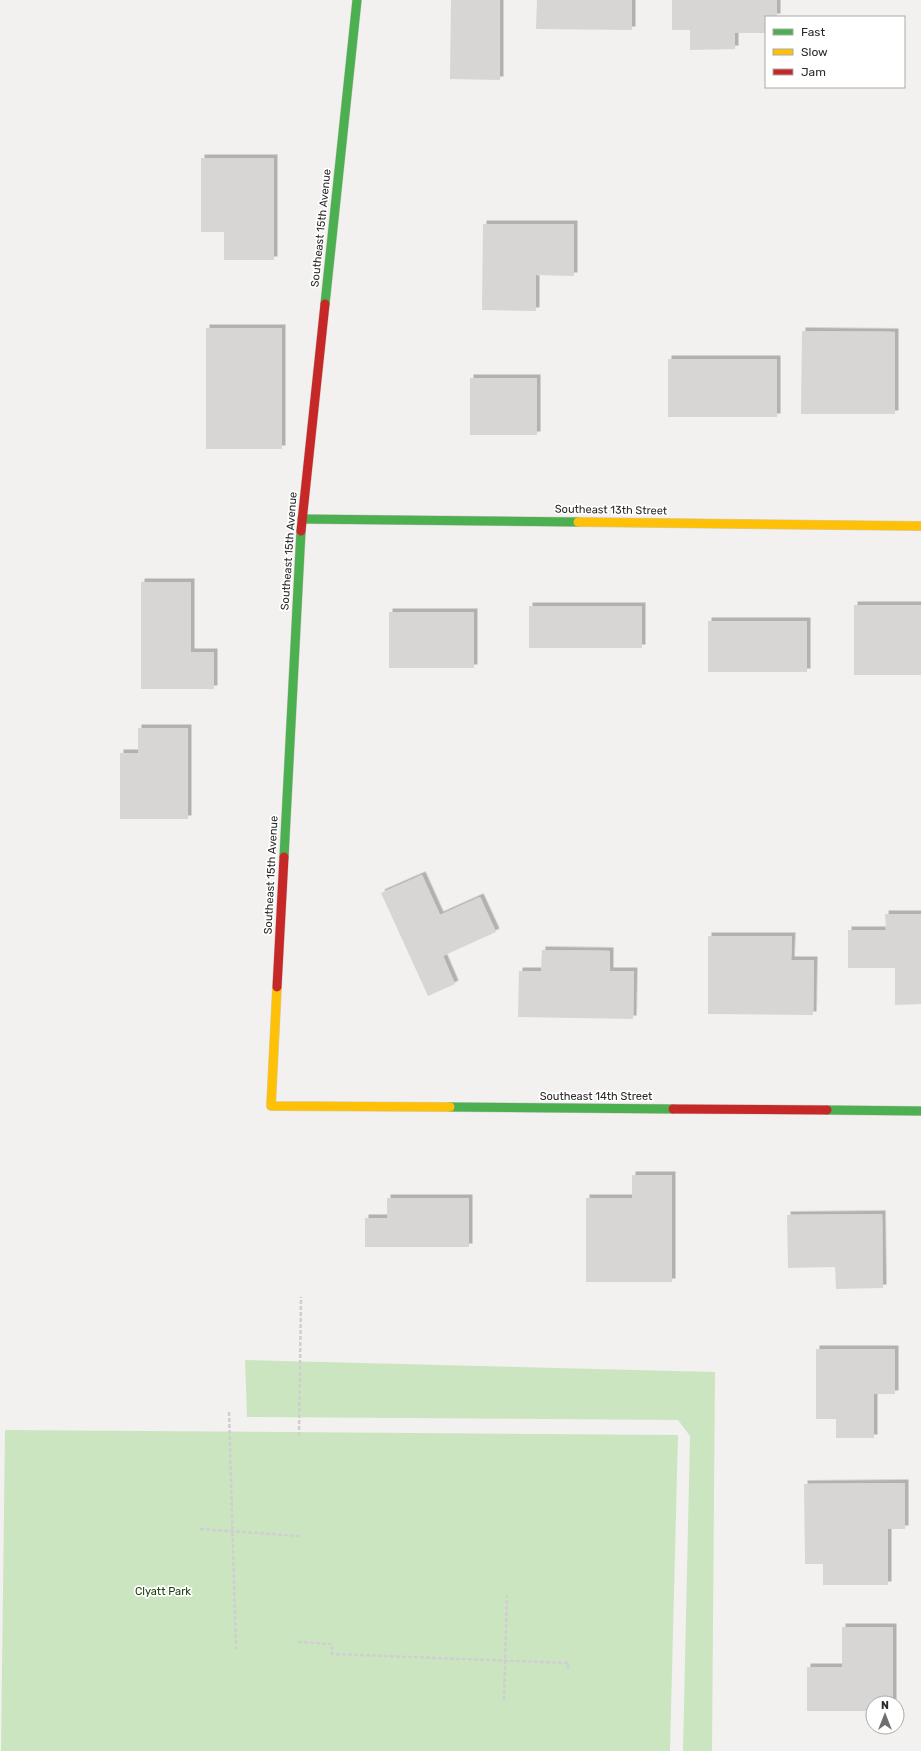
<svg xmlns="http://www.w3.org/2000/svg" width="921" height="1751" font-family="Rubik,sans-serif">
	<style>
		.green { fill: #cce5c1 }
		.building { fill: #d8d6d5; filter: url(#shadow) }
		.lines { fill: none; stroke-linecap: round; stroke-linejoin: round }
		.fast-casing { stroke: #d0cecd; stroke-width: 10 }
		.slow-casing { stroke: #d0cecd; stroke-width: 10 }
		.jam-casing { stroke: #d0cecd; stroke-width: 10 }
		.path { stroke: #d0cfcf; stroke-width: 2.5; stroke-dasharray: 4 2; stroke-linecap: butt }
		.fast { stroke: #4caf50; stroke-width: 9 }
		.slow { stroke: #ffc107; stroke-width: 9 }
		.jam { stroke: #c62828; stroke-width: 9 }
		.labels { text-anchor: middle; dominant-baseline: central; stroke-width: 3.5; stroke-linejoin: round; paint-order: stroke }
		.street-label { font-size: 11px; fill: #2a2928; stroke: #fff }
		.park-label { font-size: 11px; fill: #1c420c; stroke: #fff }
	</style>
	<defs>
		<filter id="shadow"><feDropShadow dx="3.5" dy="-3.5" stdDeviation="0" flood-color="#0004"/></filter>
	</defs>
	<rect width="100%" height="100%" fill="#f3f1ef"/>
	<g class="green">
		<polygon points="245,1360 715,1372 712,1751 683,1751 690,1436 678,1420 247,1417"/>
		<polygon points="5,1430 678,1435 670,1751 1,1751"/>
	</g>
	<g class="building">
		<polygon points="451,0 500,0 500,80 450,79"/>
		<polygon points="537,0 632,0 632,30 536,29"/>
		<polygon points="672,0 777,0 777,17 766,17 766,33 735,33 735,49 690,50 690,30 672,30"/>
		<polygon points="201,158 274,158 274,260 224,260 224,232 201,232"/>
		<polygon points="483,224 574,224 574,276 536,275 536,311 482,310"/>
		<rect x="206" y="328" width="76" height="121"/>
		<polygon points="802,331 895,332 895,414 801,414"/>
		<rect x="668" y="359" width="109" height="58"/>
		<rect x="470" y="378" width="67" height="57"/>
		<polygon points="141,582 191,582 191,652 214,652 214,689 141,689"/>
		<rect x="854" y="605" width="67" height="70"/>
		<rect x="529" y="606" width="113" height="42"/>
		<rect x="389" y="612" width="85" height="56"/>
		<rect x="708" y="621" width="99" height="51"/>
		<polygon points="138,728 188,728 188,819 120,819 120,753 138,753"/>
		<polygon points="422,875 440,915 480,897 496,932 443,956 455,984 428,996 381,893"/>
		<polygon points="885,914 921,914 921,1004 895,1005 895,968 848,968 848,930 886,930"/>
		<polygon points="708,936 792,936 791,960 814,960 813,1015 708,1014"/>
		<polygon points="542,950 610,951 610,971 634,971 633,1019 518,1017 519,971 541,971"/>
		<polygon points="632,1175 672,1175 672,1282 586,1282 586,1198 632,1198"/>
		<polygon points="387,1198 469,1198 469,1247 365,1247 365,1218 387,1218"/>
		<polygon points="882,1214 883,1288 836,1289 835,1267 788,1268 787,1215"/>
		<polygon points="816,1349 895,1349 895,1394 874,1394 874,1438 836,1438 836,1419 816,1419"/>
		<polygon points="905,1483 905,1529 888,1529 888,1585 823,1585 823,1564 805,1564 804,1484"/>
		<polygon points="842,1627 893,1627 893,1703 873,1703 873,1711 807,1711 807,1667 842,1667"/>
	</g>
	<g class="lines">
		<defs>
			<g id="fast">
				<polyline points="325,304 357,0"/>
				<polyline points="302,519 578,522"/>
				<polyline points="284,857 301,531"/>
				<polyline points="450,1107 673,1109"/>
				<polyline points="827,1110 921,1111"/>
			</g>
			<g id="slow">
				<polyline points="578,522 921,526"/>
				<polyline points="277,987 271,1106 450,1107"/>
			</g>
			<g id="jam">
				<polyline points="301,531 325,304"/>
				<polyline points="277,987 284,857"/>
				<polyline points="673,1109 827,1110"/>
			</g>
		</defs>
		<use href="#fast" class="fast-casing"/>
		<use href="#slow" class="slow-casing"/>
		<use href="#jam" class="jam-casing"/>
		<g class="path">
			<polyline points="229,1412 236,1649"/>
			<polyline points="299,1436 301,1297"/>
			<polyline points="200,1529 299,1536"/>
			<polyline points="298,1642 332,1644 332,1654 568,1663 568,1669"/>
			<polyline points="504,1700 507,1595"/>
		</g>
		<use href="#fast" class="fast"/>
		<use href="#slow" class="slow"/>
		<use href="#jam" class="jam"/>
	</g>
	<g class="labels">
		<g class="street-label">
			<text transform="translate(321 228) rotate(-84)">Southeast 15th Avenue</text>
			<text transform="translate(611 510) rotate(1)">Southeast 13th Street</text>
			<text transform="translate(289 551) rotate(-86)">Southeast 15th Avenue</text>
			<text transform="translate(271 875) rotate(-87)">Southeast 15th Avenue</text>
			<text x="596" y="1096">Southeast 14th Street</text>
		</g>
		<g class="park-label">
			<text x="163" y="1591">Clyatt Park</text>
		</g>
	</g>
	<rect x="765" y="16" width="140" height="72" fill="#ffffff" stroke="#aaa9a9"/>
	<rect x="773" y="29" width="20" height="6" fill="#4caf50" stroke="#aaa9a9"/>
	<text x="801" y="36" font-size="12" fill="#2a2928">Fast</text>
	<rect x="773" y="49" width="20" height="6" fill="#ffc107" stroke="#aaa9a9"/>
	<text x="801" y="56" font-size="12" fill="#2a2928">Slow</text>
	<rect x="773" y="69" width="20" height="6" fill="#c62828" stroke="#aaa9a9"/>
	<text x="801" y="76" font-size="12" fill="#2a2928">Jam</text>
	<g transform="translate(885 1715)"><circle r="19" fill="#ffffff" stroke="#aaa9a9"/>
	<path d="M0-3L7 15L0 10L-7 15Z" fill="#706f6e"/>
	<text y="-6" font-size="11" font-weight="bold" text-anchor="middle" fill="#2a2928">N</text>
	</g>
</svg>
